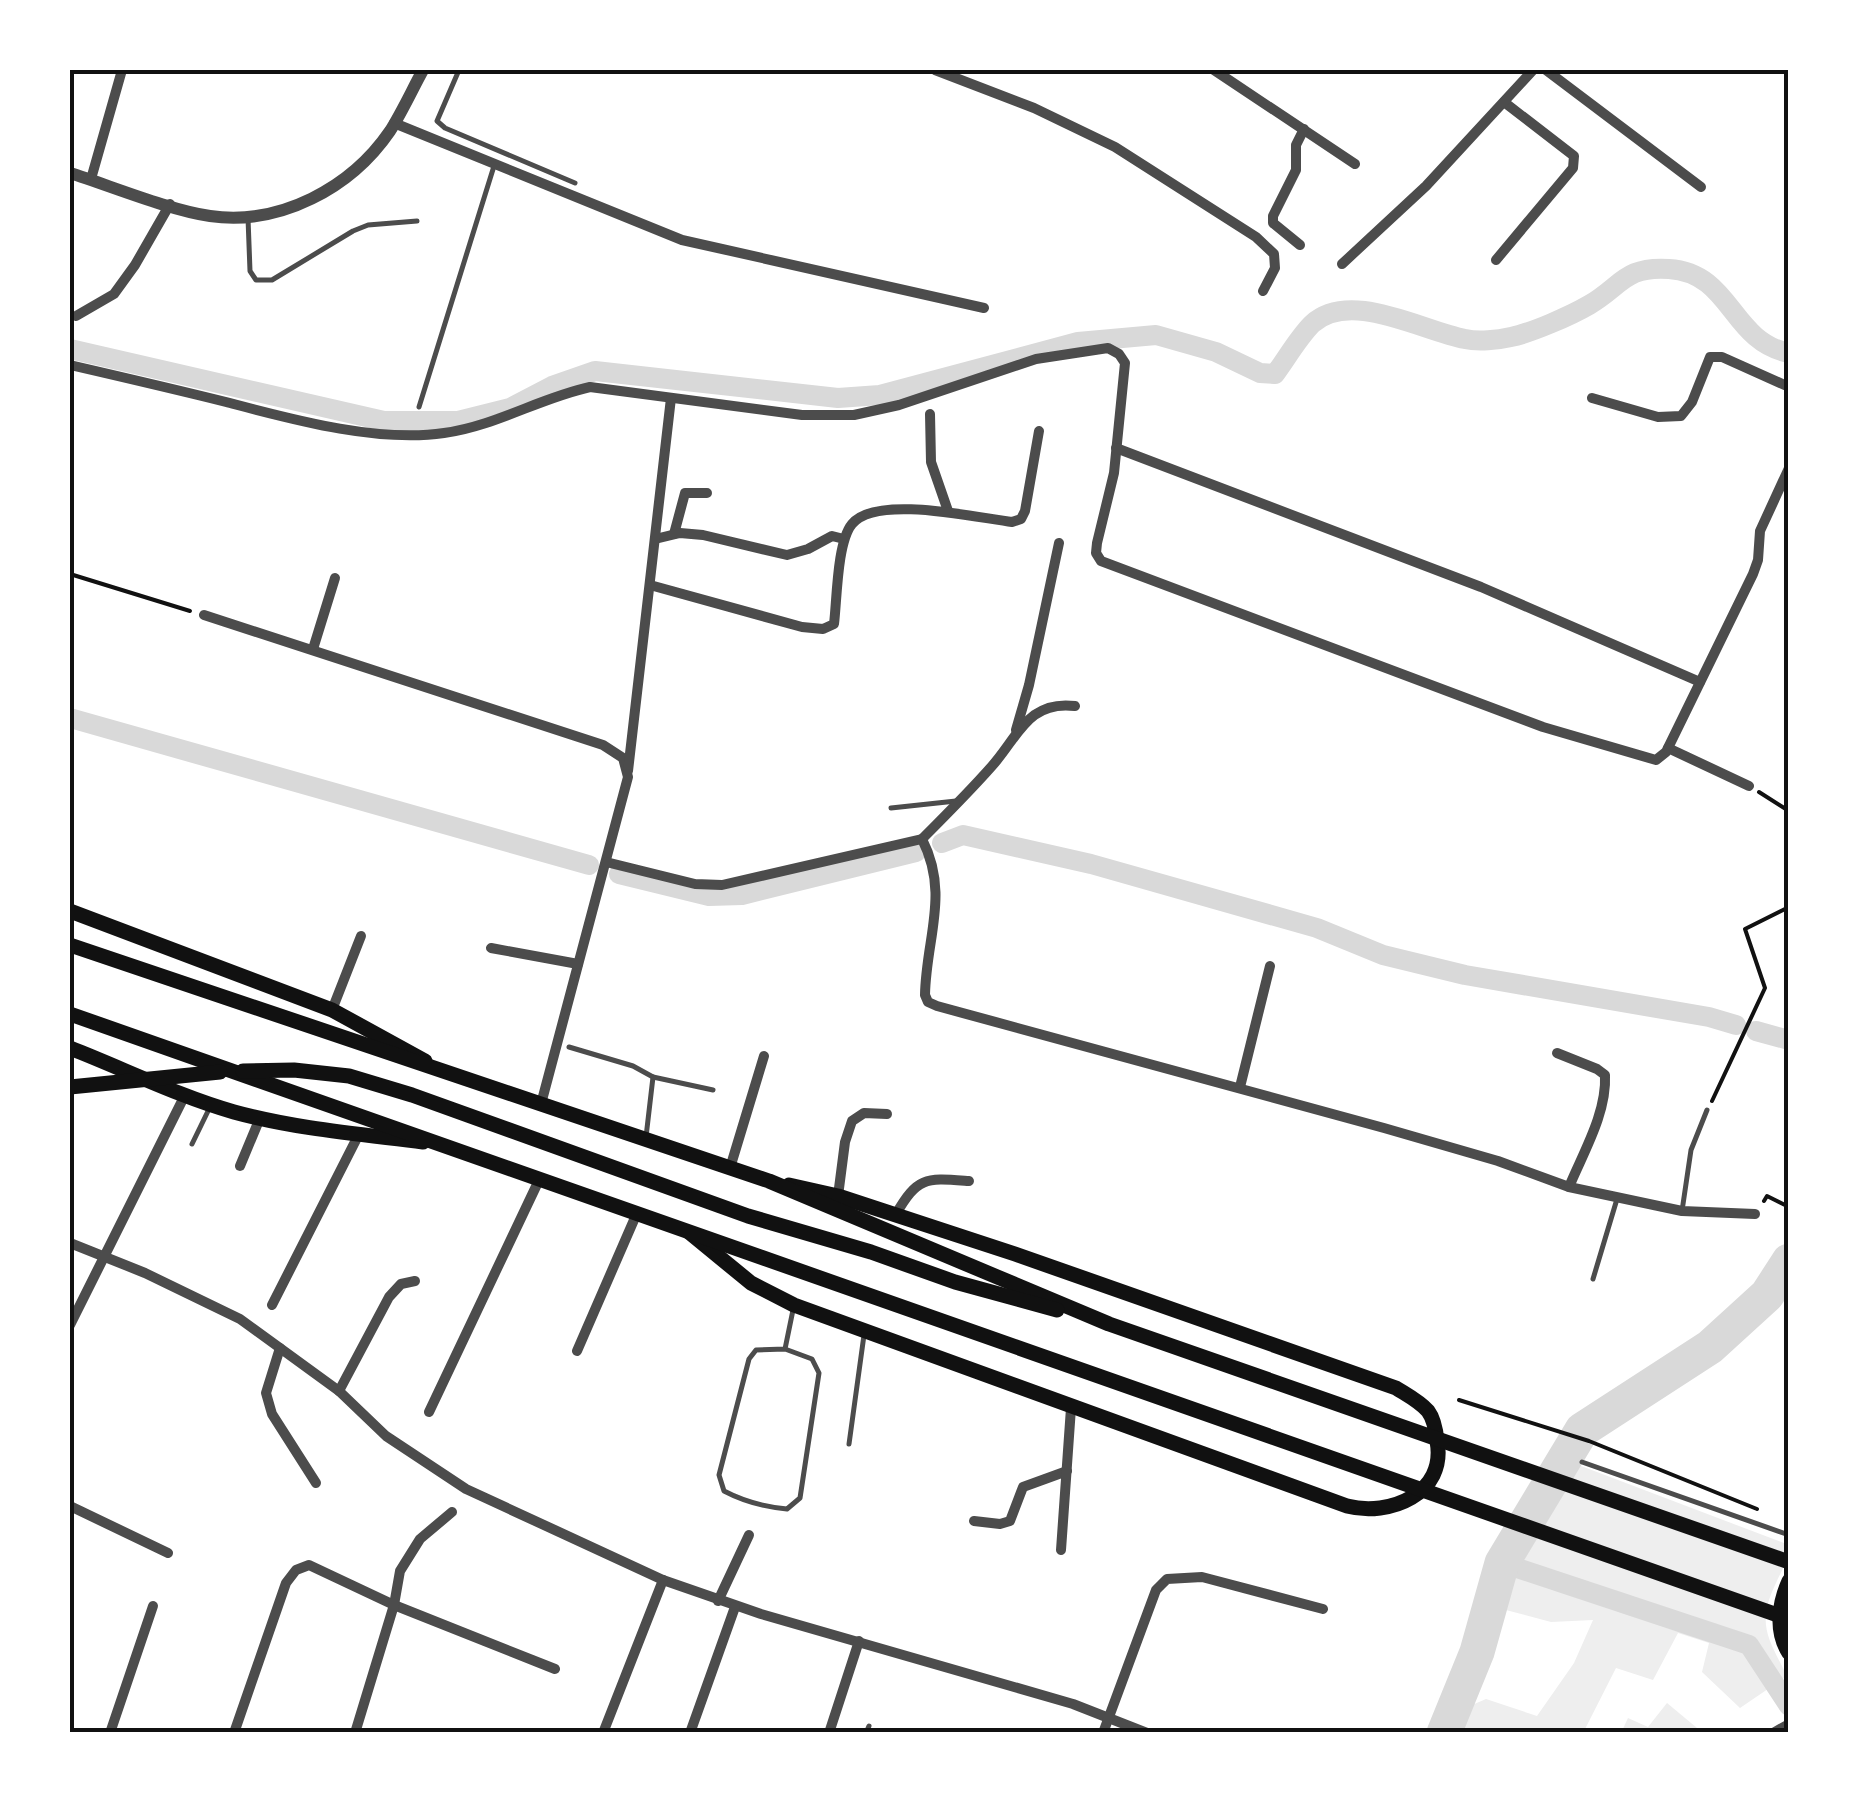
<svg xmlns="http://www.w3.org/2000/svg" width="1859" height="1803" font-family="Figtree,sans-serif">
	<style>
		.green { fill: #eee }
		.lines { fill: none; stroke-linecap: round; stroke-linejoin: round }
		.canal { stroke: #d9d9d9; stroke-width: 20 }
		.river { stroke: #d9d9d9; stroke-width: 35 }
		.path { stroke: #111; stroke-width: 4 }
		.service { stroke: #4c4c4c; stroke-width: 5 }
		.minor { stroke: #4c4c4c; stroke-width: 10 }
		.tertiary { stroke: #4c4c4c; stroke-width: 12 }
		.secondary { stroke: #111; stroke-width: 15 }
		.primary { stroke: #111; stroke-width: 15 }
		.neatline { fill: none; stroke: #111; stroke-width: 4 }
	</style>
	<rect width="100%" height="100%" fill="#fff"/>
	<g class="green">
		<path d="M 1568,1461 L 1789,1545 C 1789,1561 1782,1569 1776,1583 C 1756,1624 1768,1638 1787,1676 L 1740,1708 L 1702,1672 L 1709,1643 L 1678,1633 L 1653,1680 L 1616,1668 L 1583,1733 L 1452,1733 L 1465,1708 L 1486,1699 L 1537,1716 L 1574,1663 L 1593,1620 L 1551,1622 L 1502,1609 L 1509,1577 Z"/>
		<polygon points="1667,1703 1703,1733 1621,1733 1628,1718 1648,1727"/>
	</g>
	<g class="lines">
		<g class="canal">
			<path d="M 70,349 L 384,421 L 458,421 L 510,408 L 552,386 L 595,371 L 838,398 L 880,395 L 1078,342 L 1156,335 L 1216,352 L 1260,373 L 1275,374 C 1287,358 1298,338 1312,324 C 1350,289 1422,331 1465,339 C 1478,342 1498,340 1511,337 C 1531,333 1570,316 1589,305 C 1622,286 1624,266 1669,269 C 1732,273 1730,341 1789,353"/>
			<polyline points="70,718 589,865"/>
			<polyline points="942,843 963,835 1091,864 1317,928 1383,955 1465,975 1709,1017 1736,1025"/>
			<polyline points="619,874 709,896 742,895 916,852"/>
			<polyline points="1756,1031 1789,1040"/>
			<polyline points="1502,1563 1749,1645 1789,1706"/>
		</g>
		<polyline class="river" points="1444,1733 1477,1652 1502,1563 1582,1430 1710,1347 1767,1295 1789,1261"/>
		<g class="path">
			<polyline points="70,574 190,611"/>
			<polyline points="1759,792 1789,811"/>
			<polyline points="1712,1101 1765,988 1745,929 1789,907"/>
			<polyline points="1764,1201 1767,1196 1789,1207"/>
			<polyline points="1459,1400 1589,1441 1757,1509"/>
		</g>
		<g class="service">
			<polyline points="459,70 437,121 445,128 575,183"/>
			<polyline points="248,218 250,271 256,280 272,280 353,231 368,225 417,221"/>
			<polyline points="419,407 494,166"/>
			<polyline points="891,808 956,801"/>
			<polyline points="569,1047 633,1066 653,1077 646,1137"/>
			<polyline points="653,1077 713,1090"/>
			<polyline points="192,1144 210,1107"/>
			<polyline points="1682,1211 1691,1150 1707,1110"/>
			<polyline points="1593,1279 1617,1199"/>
			<path d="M 785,1349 L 812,1359 L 819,1373 L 800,1498 L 787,1509 C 765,1507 743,1501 724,1491 L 719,1475 L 749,1359 L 756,1350 L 785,1349 L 793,1310"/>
			<polyline points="849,1444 864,1335"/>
			<polyline points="1582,1462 1789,1535"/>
			<polyline points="866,1733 869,1726"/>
		</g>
		<g class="minor">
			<polyline points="935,70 1034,108 1115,147 1256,237 1274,254 1275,268 1263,291"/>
			<polyline points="1214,70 1355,164"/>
			<polyline points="1546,70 1701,187"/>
			<polyline points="394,123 682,240 984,308"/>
			<polyline points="91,179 122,70"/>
			<polyline points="1300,245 1273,223 1273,216 1296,170 1296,145 1304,129"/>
			<polyline points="1496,260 1573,168 1574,156 1504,102"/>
			<polyline points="1342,264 1426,186 1533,70"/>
			<polyline points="76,316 114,294 135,265 170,204"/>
			<path d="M 70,365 C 122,377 174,389 226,402 C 291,419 377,443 444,433 C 495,426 540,398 590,387 L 802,415 L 854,415 L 899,405 L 1036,359 L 1108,348 L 1119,354 L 1125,363 L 1114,473 L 1097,543 L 1096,553 L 1101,561 L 1543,727 L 1656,760 L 1666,752 L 1753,574 L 1758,560 L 1760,531 L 1789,468"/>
			<polyline points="1592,398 1658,417 1681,416 1692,402 1710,357 1722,357 1789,387"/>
			<polyline points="930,414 931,462 948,511"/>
			<polyline points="1116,448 1481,587 1700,682"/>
			<polyline points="674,534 685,493 707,493"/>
			<polyline points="655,539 680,533 703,535 787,555 808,549 832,536 844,539"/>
			<path d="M 650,585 L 802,627 L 823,629 L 834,624 C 837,600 837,542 852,524 C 876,494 978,518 1012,522 L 1021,519 L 1025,511 L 1039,431"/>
			<polyline points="204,615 603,745 623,758 628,777 541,1104"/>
			<polyline points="313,649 335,578"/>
			<polyline points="1016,730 1029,685 1059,543"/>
			<polyline points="1668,748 1749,786"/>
			<polyline points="628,771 671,398"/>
			<path d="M 922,839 C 946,815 970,791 992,766 C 1018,737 1028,700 1075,706"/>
			<path d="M 606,862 L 695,884 L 722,885 L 922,839 C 950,894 926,938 925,995 L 928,1002 L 937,1006 L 1384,1128 L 1498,1161 L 1569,1187 L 1682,1211 L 1755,1214"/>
			<polyline points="491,948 578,964"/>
			<polyline points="332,1010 361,936"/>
			<path d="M 1557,1053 L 1597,1069 L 1605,1075 C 1607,1113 1583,1153 1569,1187"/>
			<polyline points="1240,1087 1270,966"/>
			<polyline points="240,1166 260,1118"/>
			<polyline points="730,1168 764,1056"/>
			<polyline points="838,1196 845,1142 852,1121 864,1113 887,1114"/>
			<path d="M 896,1214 C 918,1176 926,1178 969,1181"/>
			<polyline points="70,1243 145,1273 240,1319 339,1391 386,1436 466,1489 663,1580 761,1614 1073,1704 1147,1733"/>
			<polyline points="272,1305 359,1134"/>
			<polyline points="70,1325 185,1095"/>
			<polyline points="280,1348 266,1393 272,1414 316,1483"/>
			<polyline points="577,1351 637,1213"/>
			<polyline points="339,1391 389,1297 401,1284 415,1281"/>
			<polyline points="429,1412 540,1178"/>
			<polyline points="70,1506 168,1553"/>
			<polyline points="974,1521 1000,1524 1010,1521 1023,1487 1067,1471"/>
			<polyline points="1061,1550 1071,1408"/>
			<polyline points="718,1601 749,1535"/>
			<polyline points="110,1733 153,1606"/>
			<polyline points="234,1733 286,1583 296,1570 309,1565 394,1605 555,1669"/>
			<polyline points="355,1733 394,1605 400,1571 420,1539 452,1512"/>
			<polyline points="603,1733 663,1580"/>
			<polyline points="690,1733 735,1607"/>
			<polyline points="829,1733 859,1641"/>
			<polyline points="1103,1733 1156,1590 1167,1579 1202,1577 1323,1609"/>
			<polyline points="1773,1733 1789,1724"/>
		</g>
		<path class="tertiary" d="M 70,173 C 111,186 169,210 210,216 C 280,226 351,188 390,131 C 402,112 412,90 423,70"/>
		<g class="secondary">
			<polyline points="70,911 332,1010 425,1061"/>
			<path d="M 70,1048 C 124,1069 178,1096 234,1112 C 296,1129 359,1134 423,1142"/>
			<path d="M 690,1233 L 751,1283 L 794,1305 L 1347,1506 C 1389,1517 1447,1494 1437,1441 C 1436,1431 1434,1419 1428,1411 C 1419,1401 1407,1395 1396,1388 L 1015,1254 L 838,1196 L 789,1185"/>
			<path d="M 1789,1581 C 1779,1603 1775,1631 1789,1653"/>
		</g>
		<g class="primary">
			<polyline points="70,945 769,1181 1109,1324 1789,1562"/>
			<polyline points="70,1014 1789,1619"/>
			<polyline points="243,1071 294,1070 349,1076 412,1095 748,1216 871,1252 955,1282 1057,1310"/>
			<polyline points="70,1087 220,1072"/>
		</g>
	</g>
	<rect width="1859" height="1803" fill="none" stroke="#ffffff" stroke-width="145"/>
	<rect x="72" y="72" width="1714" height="1658" class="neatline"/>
</svg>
